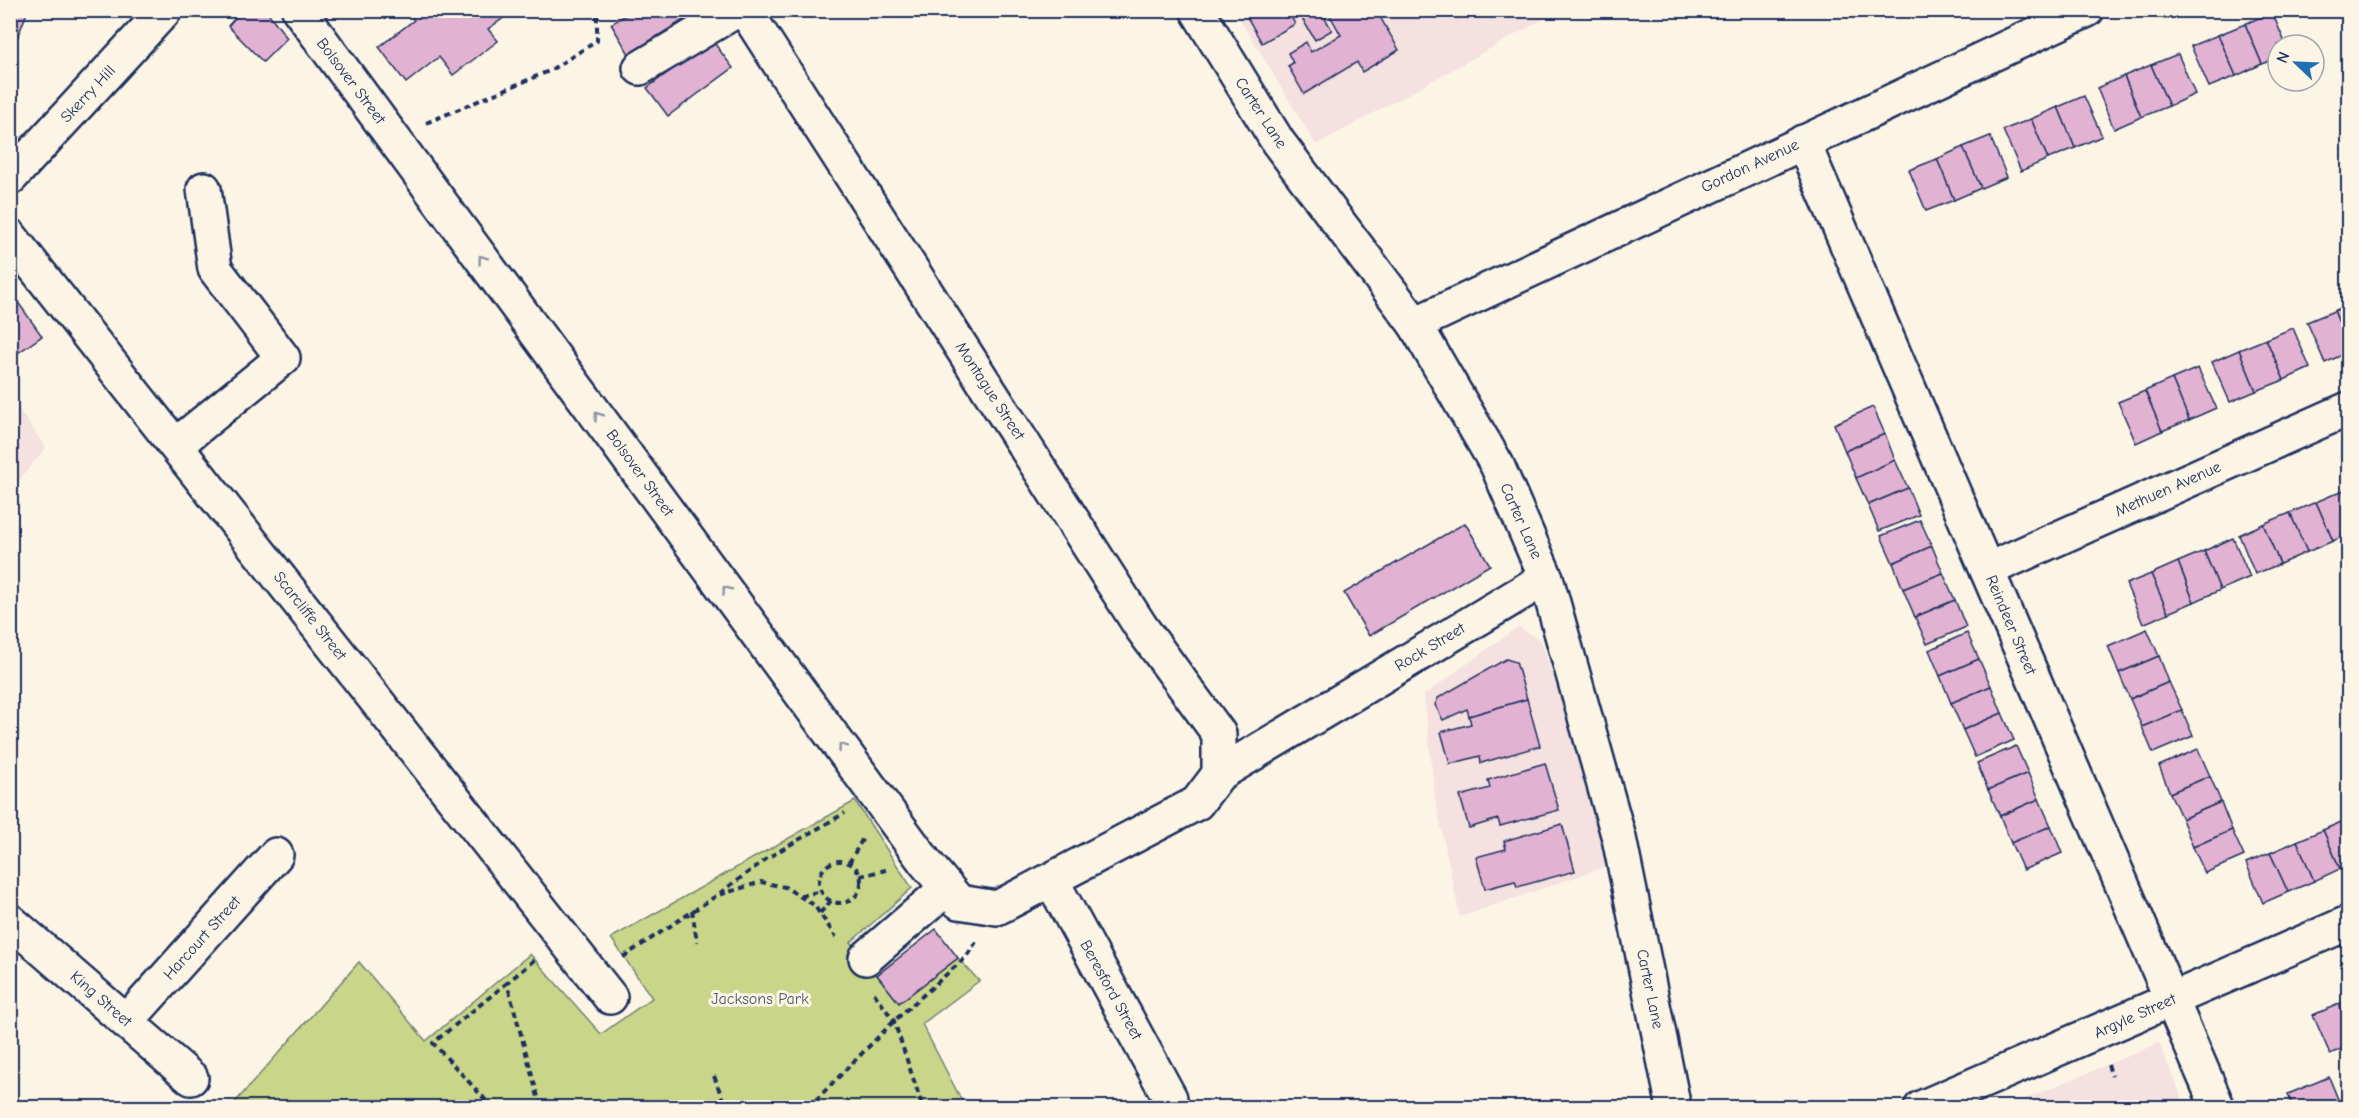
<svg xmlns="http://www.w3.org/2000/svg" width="2359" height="1118" font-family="'Comic Neue',sans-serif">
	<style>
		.built { fill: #f4e1e0 }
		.green { fill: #c9d689; stroke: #728274; stroke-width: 1.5 }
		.building { fill: #e2b2d3; stroke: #1b2f5e; stroke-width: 1.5 }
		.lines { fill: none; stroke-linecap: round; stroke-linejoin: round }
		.minor-casing { stroke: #1b2f5e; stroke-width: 38 }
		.major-casing { stroke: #1b2f5e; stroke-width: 38 }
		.path { stroke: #1b2f5e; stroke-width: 4; stroke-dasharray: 6 4.5; stroke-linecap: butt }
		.minor { stroke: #fcf5e5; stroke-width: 33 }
		.major { stroke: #fcf5e5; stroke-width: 33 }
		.oneway { stroke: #8c92a2 }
		.labels { text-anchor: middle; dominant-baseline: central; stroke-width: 6; stroke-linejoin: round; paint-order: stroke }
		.street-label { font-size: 16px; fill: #1b2f5e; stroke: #fcf5e5 }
		.park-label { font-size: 16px; fill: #465969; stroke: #fcf5e5 }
	</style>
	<rect width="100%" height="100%" fill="#fcf5e5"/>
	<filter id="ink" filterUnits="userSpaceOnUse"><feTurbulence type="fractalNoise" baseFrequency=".0167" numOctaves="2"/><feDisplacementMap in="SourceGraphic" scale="12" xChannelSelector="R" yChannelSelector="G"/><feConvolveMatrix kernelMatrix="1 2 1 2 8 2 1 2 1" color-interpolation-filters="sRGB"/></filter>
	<g filter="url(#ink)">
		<g class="built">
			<polygon points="1235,11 1558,11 1316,145"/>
			<polygon points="11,398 46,448 11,489 10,489"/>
			<polygon points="1518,627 1541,640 1613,864 1460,917 1435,798 1424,695"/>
			<polygon points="2159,1043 2186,1107 2006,1107"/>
		</g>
		<polygon class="green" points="855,801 912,888 851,942 899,1003 958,958 979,981 922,1024 965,1107 230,1108 359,962 426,1041 530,954 601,1034 652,998 611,938"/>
		<g class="building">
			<polygon points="10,10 28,10 16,41 10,39"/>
			<polygon points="242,10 266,10 287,38 263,62 228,26"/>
			<polygon points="406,10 500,10 505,17 488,29 498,41 453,75 439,57 406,83 379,47 414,20"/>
			<polygon points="634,10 698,10 698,11 629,54 611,24"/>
			<polygon points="1243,10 1287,10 1295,24 1262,43"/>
			<polygon points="1297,10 1320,10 1332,30 1315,40"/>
			<polygon points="1327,10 1376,10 1399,50 1362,72 1357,62 1304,94 1288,66 1293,63 1288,53 1306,42 1311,52 1341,35"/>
			<polygon points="1452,10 1470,10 1457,18"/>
			<polygon points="1950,10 1968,10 1953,17"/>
			<polygon points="2272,12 2286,45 2278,45 2278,58 2262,64 2245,24"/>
			<polygon points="2245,24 2262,64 2236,76 2218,35"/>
			<polygon points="2218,35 2236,76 2209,87 2191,46"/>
			<polygon points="712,40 733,68 668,116 647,88"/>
			<polygon points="2178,54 2195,94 2169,106 2151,65"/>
			<polygon points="2151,65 2169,106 2141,117 2124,76"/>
			<polygon points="2124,76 2141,117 2114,129 2097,88"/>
			<polygon points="2084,96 2102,136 2075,148 2058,107"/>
			<polygon points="2058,107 2075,148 2048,159 2031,119"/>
			<polygon points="2031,119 2048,159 2021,171 2003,130"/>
			<polygon points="1990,136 2007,177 1981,188 1963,147"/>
			<polygon points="1963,147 1981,188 1954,200 1937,159"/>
			<polygon points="1937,159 1954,200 1926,211 1909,170"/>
			<polygon points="10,291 42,336 15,355 10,349"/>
			<polygon points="2348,305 2348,344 2334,311"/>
			<polygon points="2334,311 2348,344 2348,352 2325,363 2307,322"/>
			<polygon points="2293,328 2310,368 2284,380 2266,339"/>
			<polygon points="2266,339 2284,380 2256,391 2239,350"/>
			<polygon points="2239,350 2256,391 2230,402 2212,362"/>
			<polygon points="2198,368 2216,408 2189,420 2172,379"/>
			<polygon points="2172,379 2189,420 2162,431 2145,391"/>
			<polygon points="2145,391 2162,431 2136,443 2118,402"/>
			<polygon points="1873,407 1885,434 1845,451 1834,424"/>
			<polygon points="1885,434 1895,460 1856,478 1845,451"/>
			<polygon points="1895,460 1908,488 1868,505 1856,478"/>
			<polygon points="1908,488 1919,515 1879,531 1868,505"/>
			<polygon points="2346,489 2348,495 2348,534 2333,541 2316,502"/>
			<polygon points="2316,502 2333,541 2307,552 2290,513"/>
			<polygon points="2290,513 2307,552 2280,564 2263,524"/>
			<polygon points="1920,520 1932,546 1893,563 1881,536"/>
			<polygon points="1465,523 1490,565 1369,636 1344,593"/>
			<polygon points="2263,524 2280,564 2255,574 2239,535"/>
			<polygon points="2233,538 2250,577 2220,590 2204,551"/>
			<polygon points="1932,546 1943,573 1903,589 1893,563"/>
			<polygon points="2204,551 2220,590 2194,602 2178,562"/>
			<polygon points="2178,562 2194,602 2168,613 2151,574"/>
			<polygon points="1943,573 1955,600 1915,617 1903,589"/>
			<polygon points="2151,574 2168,613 2143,624 2126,584"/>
			<polygon points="1955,600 1966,627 1927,644 1915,617"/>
			<polygon points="2147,629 2159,656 2119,673 2108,646"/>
			<polygon points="1967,633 1979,659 1940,676 1929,650"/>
			<polygon points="2159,656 2169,682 2130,699 2119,673"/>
			<polygon points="1506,659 1516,662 1527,699 1469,716 1467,709 1443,720 1435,705 1438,698"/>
			<polygon points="1979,659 1991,686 1951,703 1940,676"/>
			<polygon points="2169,682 2182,710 2142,727 2130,699"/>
			<polygon points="1991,686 2002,713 1963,730 1951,703"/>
			<polygon points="1527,699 1540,746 1481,763 1480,756 1450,764 1441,732 1471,724 1469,716"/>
			<polygon points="2182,710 2193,736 2153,753 2142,727"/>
			<polygon points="2002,713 2014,740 1975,757 1963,730"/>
			<polygon points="2016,746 2028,773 1988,790 1977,763"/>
			<polygon points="2198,749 2210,776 2170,793 2159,766"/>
			<polygon points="1545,763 1559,810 1500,826 1498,819 1469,828 1460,796 1490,788 1488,780"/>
			<polygon points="2028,773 2039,799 2000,816 1988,790"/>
			<polygon points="2210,776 2221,802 2182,819 2170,793"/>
			<polygon points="2039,799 2051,826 2011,843 2000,816"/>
			<polygon points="2221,802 2232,830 2193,847 2182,819"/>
			<polygon points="2348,819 2348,866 2340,869 2323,830"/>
			<polygon points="1562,824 1575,871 1517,887 1515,881 1485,889 1476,857 1506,849 1504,841"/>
			<polygon points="2051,826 2062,853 2023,870 2011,843"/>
			<polygon points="2232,830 2244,856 2205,873 2193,847"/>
			<polygon points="2323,830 2340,869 2314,881 2297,841"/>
			<polygon points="2297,841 2314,881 2288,892 2270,853"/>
			<polygon points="2270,853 2288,892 2263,903 2246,863"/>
			<polygon points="936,929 958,958 899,1003 877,975"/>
			<polygon points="2348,1000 2348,1025 2339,1004"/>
			<polygon points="2339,1004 2348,1025 2348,1046 2330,1054 2313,1015"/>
			<polygon points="2329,1077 2340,1104 2332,1108 2293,1108 2288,1094"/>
		</g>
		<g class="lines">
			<defs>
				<g id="minor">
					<polyline points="299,10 925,862 959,902 997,908 1197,803 1219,774 1546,578"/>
					<polyline points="745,10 1141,627 1219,734 1219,774"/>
					<polyline points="640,68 737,10"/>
					<polyline points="1803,142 2218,1108"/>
					<polyline points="10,178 165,10"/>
					<polyline points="10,236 610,997"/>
					<polyline points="1415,324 2087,10"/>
					<polyline points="176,445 283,358 215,269 204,189"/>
					<polyline points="1987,570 2348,409"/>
					<polyline points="1052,881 1170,1098"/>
					<polyline points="10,921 191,1078"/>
					<polyline points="866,958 947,888"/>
					<polyline points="127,1021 276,855"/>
					<polyline points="1921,1108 2348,923"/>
				</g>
				<polyline id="major" points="1197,10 1278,142 1415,324 1497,465 1546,578 1619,838 1674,1108"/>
			</defs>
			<use href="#minor" class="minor-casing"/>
			<use href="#major" class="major-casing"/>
			<g class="path">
				<polyline points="426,123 549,71 597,41 597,10"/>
				<circle cx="840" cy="882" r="21"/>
				<polyline points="849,863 863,838"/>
				<polyline points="860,876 886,870"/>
				<polyline points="720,893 769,857 845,813"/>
				<polyline points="801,896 821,891"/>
				<polyline points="692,910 697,942"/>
				<polyline points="820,913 831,901"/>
				<polyline points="623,957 716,896 761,882 785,887 814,905 836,937"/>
				<polyline points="534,960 507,983 541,1108"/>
				<polyline points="874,993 894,1021 923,1108"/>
				<polyline points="2108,1065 2112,1076"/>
				<polyline points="714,1076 726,1108"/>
				<polyline points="493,1108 433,1043 507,983"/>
				<polyline points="808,1108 894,1021 966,957 976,942"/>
			</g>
			<use href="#minor" class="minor"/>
			<use href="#major" class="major"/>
		</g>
		<defs><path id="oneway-chevron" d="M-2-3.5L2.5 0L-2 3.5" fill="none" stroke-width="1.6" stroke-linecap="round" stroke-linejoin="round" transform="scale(1.5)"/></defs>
		<g class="oneway">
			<use href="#oneway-chevron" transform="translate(482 259) rotate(-126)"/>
			<use href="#oneway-chevron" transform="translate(598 416) rotate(-126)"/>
			<use href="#oneway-chevron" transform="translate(726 590) rotate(-126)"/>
			<use href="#oneway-chevron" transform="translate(842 747) rotate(-126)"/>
		</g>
	</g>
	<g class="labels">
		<g class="street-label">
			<text transform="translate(351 81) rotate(53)">Bolsover Street</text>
			<text transform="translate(88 94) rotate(-47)">Skerry Hill</text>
			<text transform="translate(1261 113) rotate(57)">Carter Lane</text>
			<text transform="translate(1750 166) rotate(-25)">Gordon Avenue</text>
			<text transform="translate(990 391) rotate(57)">Montague Street</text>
			<text transform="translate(640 473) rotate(54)">Bolsover Street</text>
			<text transform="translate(2168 489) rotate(-24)">Methuen Avenue</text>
			<text transform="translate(1521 521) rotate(66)">Carter Lane</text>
			<text transform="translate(310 616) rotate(52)">Scarcliffe Street</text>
			<text transform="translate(2011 625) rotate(67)">Reindeer Street</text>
			<text transform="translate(1430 647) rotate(-31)">Rock Street</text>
			<text transform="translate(202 938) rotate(-48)">Harcourt Street</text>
			<text transform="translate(1650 989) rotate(78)">Carter Lane</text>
			<text transform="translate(1111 990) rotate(61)">Beresford Street</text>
			<text transform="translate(101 999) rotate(41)">King Street</text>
			<text transform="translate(2135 1016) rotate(-24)">Argyle Street</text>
		</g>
		<g class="park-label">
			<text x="760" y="999">Jacksons Park</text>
		</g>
	</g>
	<rect width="2359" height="1118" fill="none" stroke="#fcf5e5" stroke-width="36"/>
	<rect x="18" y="18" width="2323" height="1082" fill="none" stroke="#1b2f5e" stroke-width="2" filter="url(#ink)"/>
	<g transform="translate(2296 63) rotate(293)"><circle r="28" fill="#fcf5e5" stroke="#a2a6af" stroke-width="1.5"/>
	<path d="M0-4.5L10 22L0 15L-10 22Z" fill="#1f6fb2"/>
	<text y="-9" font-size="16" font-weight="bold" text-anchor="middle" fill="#1b2f5e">N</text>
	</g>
</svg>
